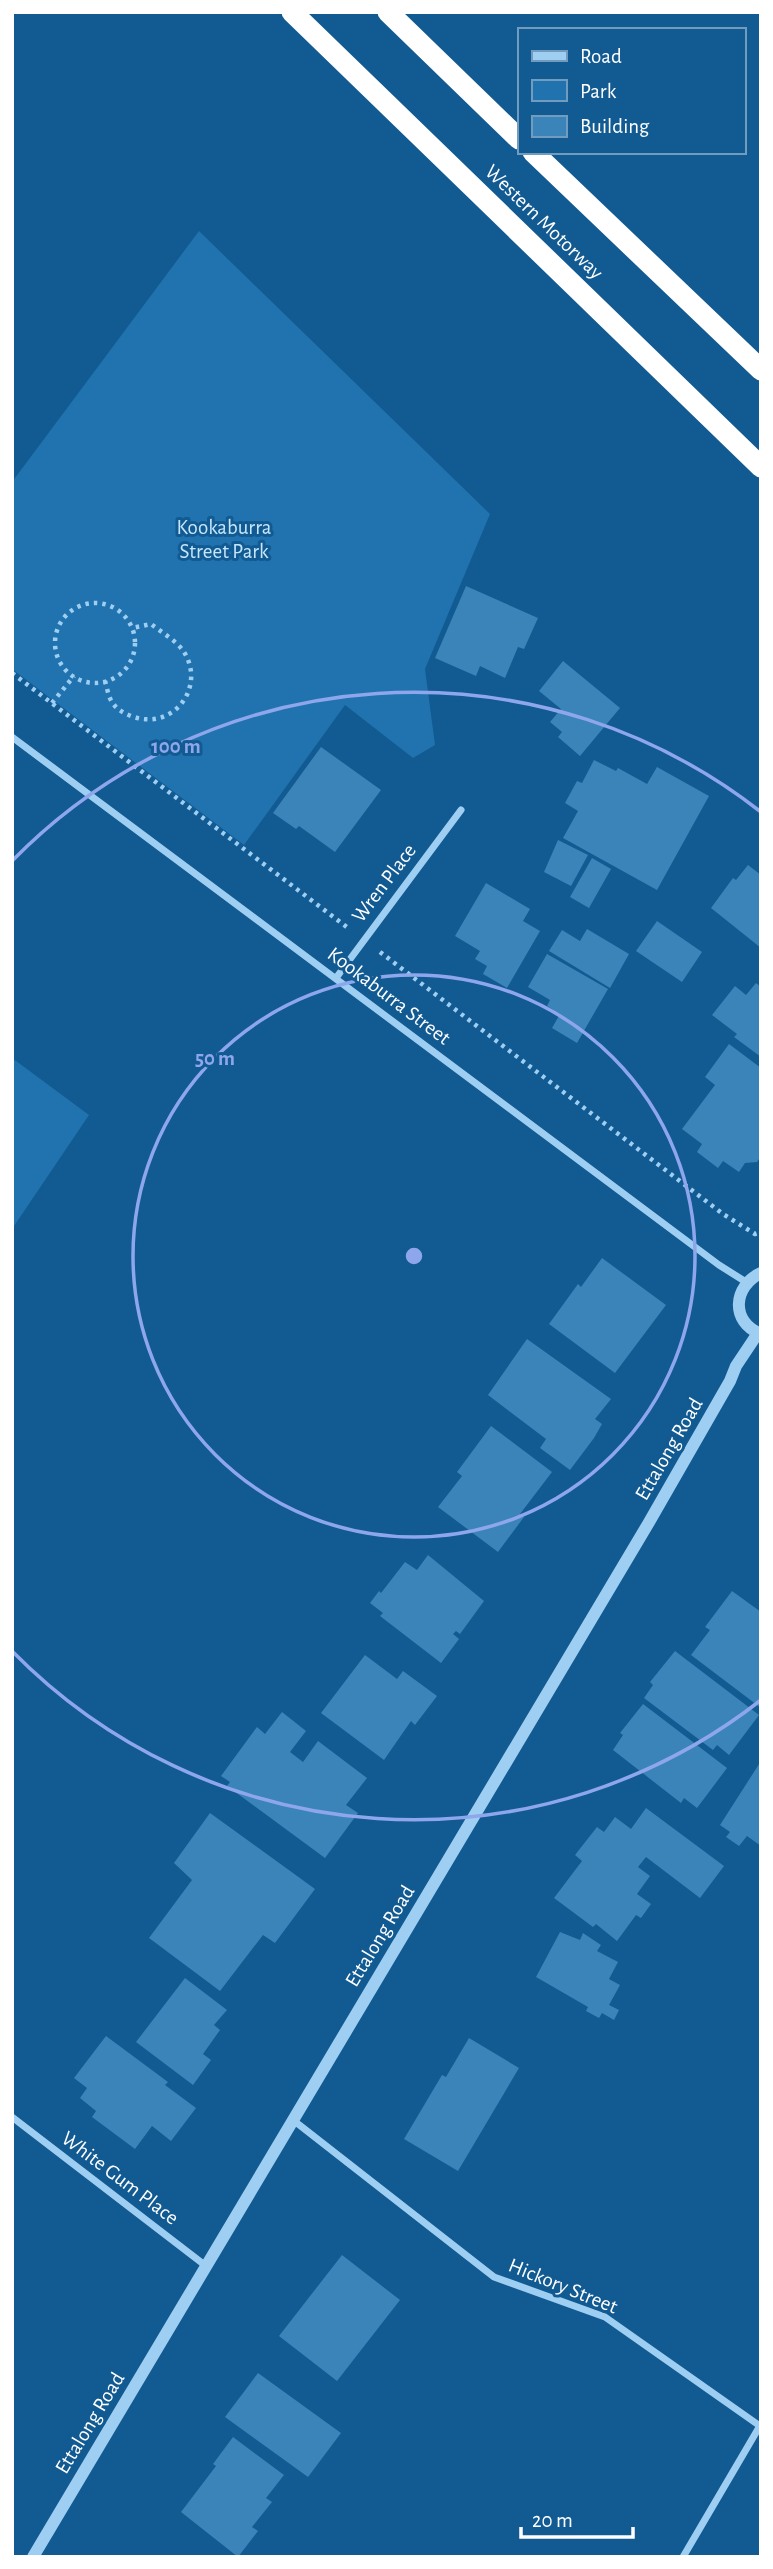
<svg xmlns="http://www.w3.org/2000/svg" width="773" height="2569" font-family="'Alegreya Sans',sans-serif">
	<style>
		.green { fill: #2073af }
		.building { fill: #3a84ba }
		.lines { fill: none; stroke-linecap: round; stroke-linejoin: round }
		.path { stroke: #9ecff2; stroke-width: 4.5; stroke-dasharray: 3.5 5; stroke-linecap: butt }
		.minor { stroke: #9ecff2; stroke-width: 7 }
		.tertiary { stroke: #9ecff2; stroke-width: 12 }
		.motorway { stroke: #fff; stroke-width: 21 }
		.ring { fill: none; stroke: #8ea6ec; stroke-width: 3.5 }
		.labels { text-anchor: middle; dominant-baseline: central; stroke-width: 6; stroke-linejoin: round; paint-order: stroke }
		.street-label { font-size: 21px; fill: #fff; stroke: #125a92 }
		.park-label { font-size: 21px; fill: #c5e6fd; stroke: #125a92 }
		.centre { fill: #8ea6ec; stroke: #125a92; stroke-width: 3.5 }
		.ring-label { font-size: 21px; text-anchor: middle; font-weight: bold; fill: #8ea6ec; stroke: #125a92; stroke-width: 6; stroke-linejoin: round; paint-order: stroke }
	</style>
	<rect width="100%" height="100%" fill="#125a92"/>
	<g class="green">
		<polygon points="199,231 490,514 425,669 435,745 413,758 345,705 244,845 12,669 12,482"/>
		<polygon points="12,1058 89,1115 12,1229"/>
	</g>
	<g class="building">
		<polygon points="466,586 538,618 524,649 518,647 505,678 480,666 476,676 435,658"/>
		<polygon points="563,661 620,708 580,756 558,737 562,732 550,722 561,709 539,691"/>
		<polygon points="321,747 381,790 335,852 299,826 296,829 273,813"/>
		<polygon points="594,760 616,771 618,768 647,784 657,767 709,796 657,890 563,838 578,811 565,803 577,781 582,783"/>
		<polygon points="558,840 588,855 571,886 544,872"/>
		<polygon points="592,858 611,869 589,908 570,897"/>
		<polygon points="748,865 761,875 761,948 711,908 733,878 736,880"/>
		<polygon points="486,883 530,909 523,921 540,931 507,988 483,974 487,966 475,959 480,951 455,936"/>
		<polygon points="657,921 702,952 682,982 636,951"/>
		<polygon points="587,929 629,954 610,988 549,951 562,930 580,941"/>
		<polygon points="547,954 608,989 577,1043 552,1028 560,1014 547,1006 550,1000 528,987"/>
		<polygon points="756,983 761,987 761,1057 734,1037 737,1034 712,1015 735,986 746,995"/>
		<polygon points="729,1044 761,1068 761,1156 757,1162 745,1163 739,1172 723,1161 718,1168 697,1152 702,1144 682,1129 715,1085 705,1077"/>
		<polygon points="602,1258 666,1305 615,1373 549,1324 578,1284 581,1287"/>
		<polygon points="527,1339 611,1399 595,1419 602,1424 594,1438 570,1470 540,1448 546,1439 488,1395"/>
		<polygon points="491,1426 552,1472 520,1514 524,1517 498,1552 438,1507 462,1476 457,1472"/>
		<polygon points="428,1555 484,1601 460,1634 456,1631 453,1634 459,1639 441,1663 380,1616 383,1613 370,1603 379,1591 381,1593 405,1562 417,1570"/>
		<polygon points="732,1591 761,1612 761,1708 691,1655 710,1630 705,1627"/>
		<polygon points="675,1651 759,1715 729,1755 717,1745 713,1750 644,1698 653,1685 650,1682"/>
		<polygon points="365,1655 397,1679 403,1671 437,1696 415,1725 411,1721 384,1760 321,1713"/>
		<polygon points="643,1704 727,1768 697,1808 684,1798 681,1803 613,1750 623,1735 620,1733"/>
		<polygon points="282,1712 306,1731 290,1752 303,1762 318,1741 367,1778 346,1805 358,1813 325,1858 227,1786 230,1782 221,1776 257,1727 265,1734"/>
		<polygon points="761,1761 761,1846 747,1836 739,1846 726,1837 730,1832 720,1825"/>
		<polygon points="646,1808 724,1866 700,1898 646,1857 638,1867 650,1876 637,1894 651,1904 641,1918 636,1915 617,1941 596,1924 593,1927 554,1898 582,1861 575,1855 597,1827 604,1832 615,1817 631,1829"/>
		<polygon points="210,1813 315,1889 275,1943 263,1935 220,1991 149,1938 192,1880 174,1863"/>
		<polygon points="560,1932 580,1940 583,1933 601,1945 597,1951 618,1962 609,1979 620,1985 609,2005 619,2010 614,2020 602,2013 599,2018 586,2011 588,2007 536,1977"/>
		<polygon points="185,1978 227,2010 214,2025 220,2030 203,2054 211,2060 193,2085 136,2042"/>
		<polygon points="106,2036 168,2082 165,2085 196,2108 171,2141 152,2126 135,2149 92,2117 96,2111 80,2098 87,2088 74,2078"/>
		<polygon points="469,2038 519,2068 458,2171 404,2139 442,2075 446,2077"/>
		<polygon points="342,2255 400,2300 337,2381 279,2336"/>
		<polygon points="258,2373 341,2433 308,2477 225,2417"/>
		<polygon points="233,2437 284,2475 266,2498 272,2502 252,2527 258,2531 238,2557 181,2512 216,2466 213,2464"/>
	</g>
	<g class="lines">
		<g class="path">
			<circle cx="95" cy="643" r="40"/>
			<polyline points="12,673 348,928"/>
			<path d="M 105,681 C 107,687 108,696 112,702 C 117,710 125,714 134,717 C 174,730 206,687 184,652 C 177,641 161,632 151,624 L 132,628"/>
			<polyline points="52,703 74,676"/>
			<polyline points="380,952 723,1214 755,1234 761,1232"/>
		</g>
		<g class="minor">
			<polyline points="12,737 719,1265 746,1282"/>
			<polyline points="336,978 461,810"/>
			<polyline points="12,2117 206,2266"/>
			<polyline points="293,2120 494,2277 605,2317 760,2426"/>
			<polyline points="683,2557 761,2424"/>
		</g>
		<g class="tertiary">
			<path d="M 761,1273 C 733,1286 730,1322 761,1334"/>
			<polyline points="33,2557 648,1524 730,1381 736,1366 758,1333"/>
		</g>
		<g class="motorway">
			<polyline points="292,12 761,467"/>
			<polyline points="388,12 519,139"/>
			<polyline points="533,152 761,370"/>
		</g>
	</g>
	<g class="ring">
		<circle cx="414" cy="1256" r="281"/>
		<path d="M761 1700A563 563 0 0 1 12 1651M12 861A563 563 0 0 1 761 812"/>
	</g>
	<g class="labels">
		<g class="street-label">
			<text transform="translate(544 222) rotate(44)">Western Motorway</text>
			<text transform="translate(384 883) rotate(-53)">Wren Place</text>
			<text transform="translate(389 996) rotate(37)">Kookaburra Street</text>
			<text transform="translate(669 1449) rotate(-60)">Ettalong Road</text>
			<text transform="translate(380 1936) rotate(-59)">Ettalong Road</text>
			<text transform="translate(120 2178) rotate(37)">White Gum Place</text>
			<text transform="translate(563 2286) rotate(22)">Hickory Street</text>
			<text transform="translate(90 2423) rotate(-59)">Ettalong Road</text>
		</g>
		<g class="park-label">
			<text x="224" y="527">Kookaburra<tspan x="224" dy="24">Street Park</tspan></text>
		</g>
	</g>
	<circle cx="414" cy="1256" r="10" class="centre"/>
	<g class="ring-label">
		<text x="176" y="753">100 m</text>
		<text x="215" y="1065">50 m</text>
	</g>
	<rect width="773" height="2569" fill="none" stroke="#ffffff" stroke-width="28"/>
	<rect x="518" y="28" width="228" height="126" fill="#125a92" stroke="#719cbe" stroke-width="2"/>
	<rect x="532" y="51" width="35" height="10" fill="#9ecff2" stroke="#719cbe" stroke-width="2"/>
	<text x="580" y="63" font-size="21" fill="#ffffff">Road</text>
	<rect x="532" y="80" width="35" height="21" fill="#2073af" stroke="#719cbe" stroke-width="2"/>
	<text x="580" y="98" font-size="21" fill="#ffffff">Park</text>
	<rect x="532" y="116" width="35" height="21" fill="#3a84ba" stroke="#719cbe" stroke-width="2"/>
	<text x="580" y="133" font-size="21" fill="#ffffff">Building</text>
	<path d="M521 2527v10h112v-10" fill="none" stroke="#ffffff" stroke-width="3.5"/>
	<text x="532" y="2527" font-size="21" fill="#ffffff" stroke="#125a92" stroke-width="5" paint-order="stroke">20 m</text>
</svg>
